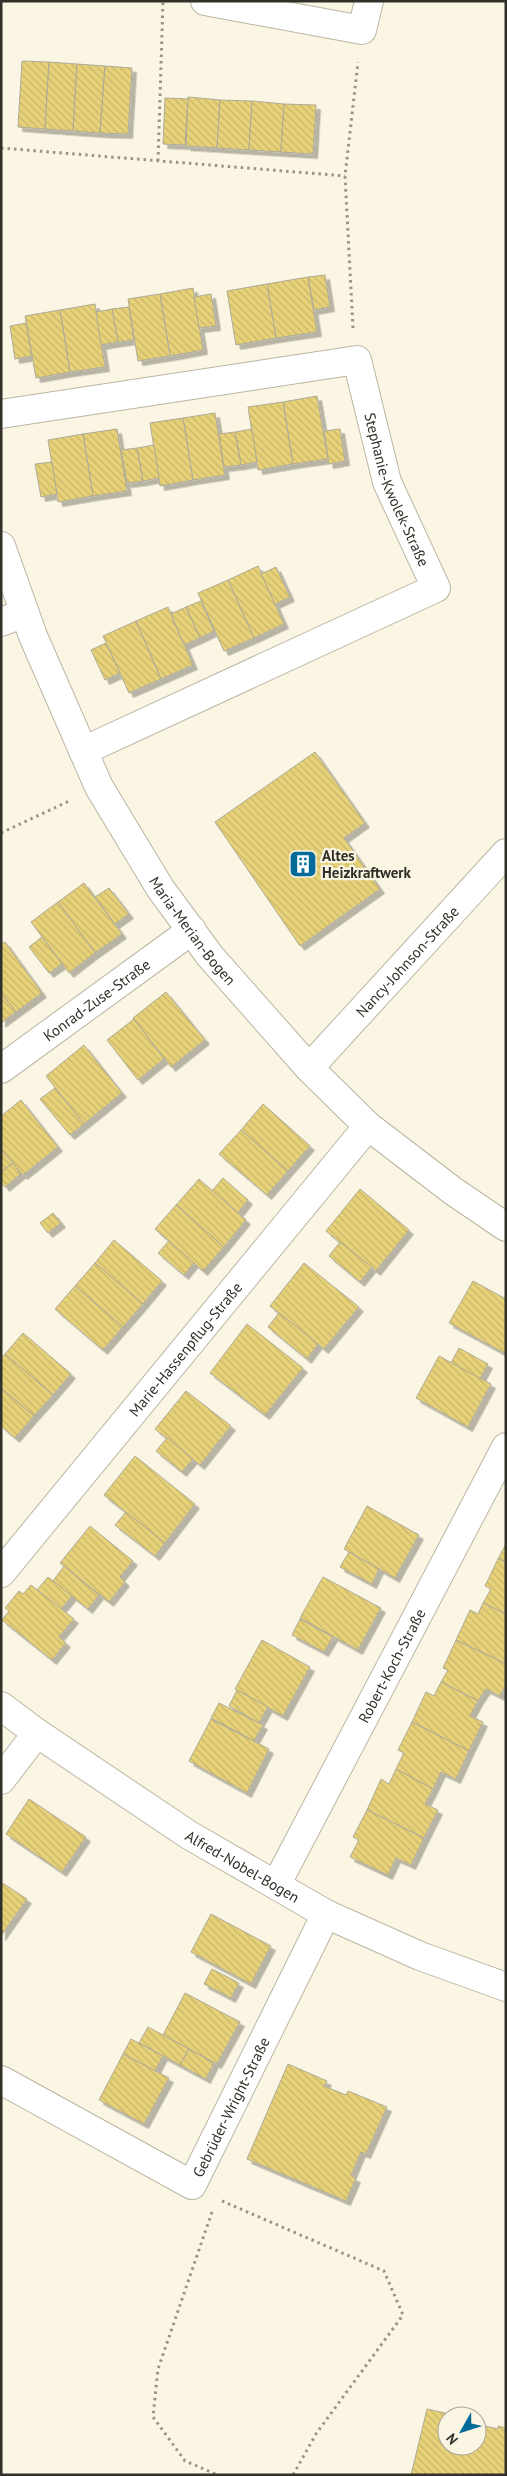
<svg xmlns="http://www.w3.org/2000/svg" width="507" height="2476" font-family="'PT Sans',sans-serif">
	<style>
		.building { fill: url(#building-back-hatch); stroke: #aeaa98; filter: url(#shadow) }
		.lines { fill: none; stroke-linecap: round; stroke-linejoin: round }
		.minor-casing { stroke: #bab6a4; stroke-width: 30 }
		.path { stroke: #979588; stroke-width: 3; stroke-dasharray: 2.5 4; stroke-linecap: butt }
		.minor { stroke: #fff; stroke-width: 28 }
		.labels { text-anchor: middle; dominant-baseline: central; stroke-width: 4.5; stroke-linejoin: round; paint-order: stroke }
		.street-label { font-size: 15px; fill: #313029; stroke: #faf6e3 }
		.poi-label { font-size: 15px; font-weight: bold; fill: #313029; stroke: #faf6e3; text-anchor: start }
	</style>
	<defs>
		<pattern id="building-back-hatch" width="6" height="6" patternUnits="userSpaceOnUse" patternTransform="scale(1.25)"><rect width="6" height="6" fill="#e8d279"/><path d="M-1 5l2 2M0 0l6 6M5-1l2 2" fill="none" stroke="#c7b569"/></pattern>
		<filter id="shadow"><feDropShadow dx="4.5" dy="4.5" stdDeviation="0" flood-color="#0004"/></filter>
	</defs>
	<rect width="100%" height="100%" fill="#faf6e3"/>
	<g class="building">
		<polygon points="22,61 49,62 45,129 18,127"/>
		<polygon points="49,62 77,64 73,131 45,129"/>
		<polygon points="77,64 105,66 100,133 73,131"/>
		<polygon points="105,66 132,68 128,134 100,133"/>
		<polygon points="188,97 220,100 217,148 186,146"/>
		<polygon points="165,98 188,99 185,145 163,144"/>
		<polygon points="220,100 252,101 249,150 217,148"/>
		<polygon points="252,101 284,104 281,152 249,150"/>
		<polygon points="284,104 316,105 313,154 281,152"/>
		<polygon points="325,275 330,307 314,310 308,277"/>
		<polygon points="308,277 317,332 276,338 267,284"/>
		<polygon points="267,284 276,338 236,345 227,291"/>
		<polygon points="193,288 203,350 170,356 160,294"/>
		<polygon points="160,294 170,356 138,361 128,299"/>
		<polygon points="211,294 216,326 199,328 194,297"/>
		<polygon points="95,304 105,367 70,372 60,310"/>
		<polygon points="129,307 134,340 118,342 112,309"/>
		<polygon points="112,309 118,342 101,345 96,312"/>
		<polygon points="60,310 70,372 36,378 25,316"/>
		<polygon points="26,323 32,356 15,359 10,326"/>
		<polygon points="317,396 328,459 293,464 283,402"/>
		<polygon points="283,402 293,464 258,470 248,407"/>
		<polygon points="215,413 225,475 193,480 183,418"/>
		<polygon points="183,418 193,480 160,486 150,423"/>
		<polygon points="117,429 127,491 93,496 83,434"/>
		<polygon points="252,429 257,462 241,465 235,432"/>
		<polygon points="340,429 345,461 329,464 324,431"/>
		<polygon points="235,432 241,465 224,467 219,434"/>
		<polygon points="83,434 93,496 58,502 48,440"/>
		<polygon points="154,445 159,478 143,481 137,448"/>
		<polygon points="137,448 143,481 127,483 121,450"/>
		<polygon points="52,462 57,494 41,497 35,464"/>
		<polygon points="258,566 284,624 254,638 228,580"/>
		<polygon points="276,567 290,597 275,604 261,574"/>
		<polygon points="228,580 254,638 224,651 198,593"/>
		<polygon points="201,601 214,631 200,638 186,607"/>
		<polygon points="168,607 193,665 161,679 136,621"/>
		<polygon points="186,607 200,638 184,645 171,614"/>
		<polygon points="136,621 161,679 129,693 103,636"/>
		<polygon points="106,643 120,673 105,680 91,650"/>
		<polygon points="315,752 365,823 344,838 380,889 300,946 215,822"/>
		<polygon points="84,883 122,934 95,953 58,902"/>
		<polygon points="109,888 129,914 115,924 95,897"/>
		<polygon points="58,902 95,953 69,973 31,922"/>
		<polygon points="42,937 62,964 49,973 29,947"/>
		<polygon points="5,942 42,993 16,1012 1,993 1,944"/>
		<polygon points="166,992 205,1040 171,1067 133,1018"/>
		<polygon points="1,993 16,1012 1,1023"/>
		<polygon points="134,1019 164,1059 138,1080 107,1040"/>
		<polygon points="84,1045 122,1093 84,1124 46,1076"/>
		<polygon points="55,1088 84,1124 70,1135 40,1099"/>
		<polygon points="21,1100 58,1147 23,1175 1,1149 1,1116"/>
		<polygon points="263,1104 310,1146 288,1171 241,1130"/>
		<polygon points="241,1130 288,1171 267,1195 219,1154"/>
		<polygon points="1,1149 13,1163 1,1172"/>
		<polygon points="13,1163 21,1174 5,1187 1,1182 1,1172"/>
		<polygon points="223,1178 248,1200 238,1213 212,1191"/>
		<polygon points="199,1179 246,1220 224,1247 176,1205"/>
		<polygon points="360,1189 409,1230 376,1271 326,1231"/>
		<polygon points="176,1205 224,1247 203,1271 155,1229"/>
		<polygon points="53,1213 61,1223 48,1233 40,1223"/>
		<polygon points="114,1240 162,1281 143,1304 95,1263"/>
		<polygon points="169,1241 194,1263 184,1275 158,1253"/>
		<polygon points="340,1242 372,1267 360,1282 329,1256"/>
		<polygon points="95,1263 143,1304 123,1327 75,1286"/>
		<polygon points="304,1263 359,1307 324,1349 270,1306"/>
		<polygon points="473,1281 506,1299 506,1354 449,1323"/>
		<polygon points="75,1286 123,1327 103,1350 55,1309"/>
		<polygon points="279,1313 318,1344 307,1359 268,1327"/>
		<polygon points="247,1324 303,1368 265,1415 210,1373"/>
		<polygon points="23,1333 71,1374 53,1395 5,1354"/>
		<polygon points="459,1348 488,1364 480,1379 451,1363"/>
		<polygon points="5,1354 53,1395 34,1416 1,1388 1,1358"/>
		<polygon points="439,1356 491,1384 468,1427 416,1398"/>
		<polygon points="1,1388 34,1416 15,1438 1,1426"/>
		<polygon points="186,1391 231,1426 200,1465 155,1429"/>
		<polygon points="167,1438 193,1459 182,1472 156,1451"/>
		<polygon points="135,1456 195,1504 165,1543 104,1495"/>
		<polygon points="367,1506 419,1535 395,1578 344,1549"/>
		<polygon points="126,1512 165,1543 155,1556 115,1525"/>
		<polygon points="90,1526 133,1561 120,1577 125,1582 109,1602 60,1563"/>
		<polygon points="506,1544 506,1562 498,1559"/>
		<polygon points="349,1552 379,1569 372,1584 340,1567"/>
		<polygon points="498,1559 506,1562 506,1614 483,1603 491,1589 485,1586"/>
		<polygon points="64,1566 99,1595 88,1609 53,1581"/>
		<polygon points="48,1577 72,1596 61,1609 37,1590"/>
		<polygon points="323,1577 381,1608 358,1650 300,1618"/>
		<polygon points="31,1585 74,1619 59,1637 66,1643 52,1660 2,1620 9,1611 5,1608 19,1591 23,1594"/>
		<polygon points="483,1603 506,1614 506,1664 456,1640 470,1610 478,1614"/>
		<polygon points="300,1619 333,1637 324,1652 292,1635"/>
		<polygon points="262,1640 310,1667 283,1716 235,1689"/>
		<polygon points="456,1640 506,1664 506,1684 500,1696 486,1689 478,1701 441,1682 448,1670 443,1668"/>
		<polygon points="441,1682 478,1701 470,1716 483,1722 469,1751 412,1722 426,1692 434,1696"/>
		<polygon points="237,1690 268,1707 259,1723 229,1706"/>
		<polygon points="219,1703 263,1725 254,1741 211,1718"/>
		<polygon points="211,1719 269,1749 247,1793 189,1761"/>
		<polygon points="412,1722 469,1751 456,1779 441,1772 433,1789 396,1769 404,1753 398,1750"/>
		<polygon points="396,1769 433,1789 425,1804 438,1810 424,1838 367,1810 381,1779 389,1784"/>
		<polygon points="29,1799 86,1837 62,1872 6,1834"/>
		<polygon points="367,1810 424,1838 411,1865 396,1858 388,1875 350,1857 359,1840 353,1837"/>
		<polygon points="1,1882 27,1899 1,1936"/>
		<polygon points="211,1914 271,1946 251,1984 191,1952"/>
		<polygon points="212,1969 239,1983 231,1998 204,1984"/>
		<polygon points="185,1993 240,2022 217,2064 163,2035"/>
		<polygon points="148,2027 189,2049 180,2065 139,2043"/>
		<polygon points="131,2039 163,2056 155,2071 123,2054"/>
		<polygon points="189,2049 214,2063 206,2079 180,2065"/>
		<polygon points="123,2054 169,2078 144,2124 99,2100"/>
		<polygon points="288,2064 327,2081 324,2086 346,2095 348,2091 387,2107 366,2154 361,2152 351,2176 356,2178 346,2201 247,2159"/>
		<polygon points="427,2409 459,2416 447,2416 447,2446 477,2446 477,2424 498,2429 498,2426 506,2428 506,2475 411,2475"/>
	</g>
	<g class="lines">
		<defs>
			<g id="minor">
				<polyline points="205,1 362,30 369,1"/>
				<path id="s1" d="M 1,414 L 357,360 L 387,482 L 436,588 L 83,751"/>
				<path id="s2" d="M 1,546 L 33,636 L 99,787 L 160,888 L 210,956 L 309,1068 L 368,1126 L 453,1191 L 506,1227"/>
				<polyline points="1,622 25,613"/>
				<path id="s3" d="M 309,1068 L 506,853"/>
				<path id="s4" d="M 1,1069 L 192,930"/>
				<path id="s5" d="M 1,1573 L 368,1126"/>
				<path id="s6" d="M 1,1706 L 37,1733 L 189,1835 L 326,1914 L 420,1956 L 506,1987"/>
				<polyline points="1,1780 37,1733"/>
				<path id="s7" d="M 276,1885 L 506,1447"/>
				<path id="s8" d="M 1,2080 L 192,2185 L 326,1914"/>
			</g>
		</defs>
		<use href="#minor" class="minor-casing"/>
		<g class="path">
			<polyline points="1,148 345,176"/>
			<polyline points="158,161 163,1"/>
			<polyline points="353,328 345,176 358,62"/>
			<polyline points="1,833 69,801"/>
			<polyline points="222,2201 384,2271 403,2315 316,2434 293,2475"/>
			<polyline points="212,2212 158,2369 153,2417 185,2461 218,2475"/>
		</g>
		<use href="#minor" class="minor"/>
	</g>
	<defs>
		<symbol id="building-square" viewBox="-11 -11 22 22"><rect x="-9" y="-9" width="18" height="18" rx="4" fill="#036b99" stroke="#faf6e3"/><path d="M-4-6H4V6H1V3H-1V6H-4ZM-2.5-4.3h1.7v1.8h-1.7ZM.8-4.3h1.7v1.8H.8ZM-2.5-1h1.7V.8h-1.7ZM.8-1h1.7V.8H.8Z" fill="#fff"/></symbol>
	</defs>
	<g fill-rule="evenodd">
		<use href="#building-square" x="287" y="848" width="32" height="32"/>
	</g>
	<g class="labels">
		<g class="street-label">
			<text stroke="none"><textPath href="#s1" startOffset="496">Stephanie-Kwolek-Straße</textPath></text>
			<text stroke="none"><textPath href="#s2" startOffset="432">Maria-Merian-Bogen</textPath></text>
			<text stroke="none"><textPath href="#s3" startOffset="145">Nancy-Johnson-Straße</textPath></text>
			<text stroke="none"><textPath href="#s4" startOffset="118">Konrad-Zuse-Straße</textPath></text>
			<text stroke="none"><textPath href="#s5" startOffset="290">Marie-Hassenpflug-Straße</textPath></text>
			<text stroke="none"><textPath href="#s7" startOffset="248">Robert-Koch-Straße</textPath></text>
			<text stroke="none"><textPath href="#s6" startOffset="290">Alfred-Nobel-Bogen</textPath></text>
			<text stroke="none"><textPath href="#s8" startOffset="305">Gebrüder-Wright-Straße</textPath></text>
		</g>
		<g class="poi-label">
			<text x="322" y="855">Altes<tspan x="322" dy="17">Heizkraftwerk</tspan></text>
		</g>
	</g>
	<rect width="507" height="2476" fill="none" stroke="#313029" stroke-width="5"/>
	<g transform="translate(462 2431) rotate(231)"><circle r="24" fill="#faf6e3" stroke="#aaa799"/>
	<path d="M0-4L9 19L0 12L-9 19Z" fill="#036b99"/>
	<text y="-8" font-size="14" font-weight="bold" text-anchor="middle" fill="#313029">N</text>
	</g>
</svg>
